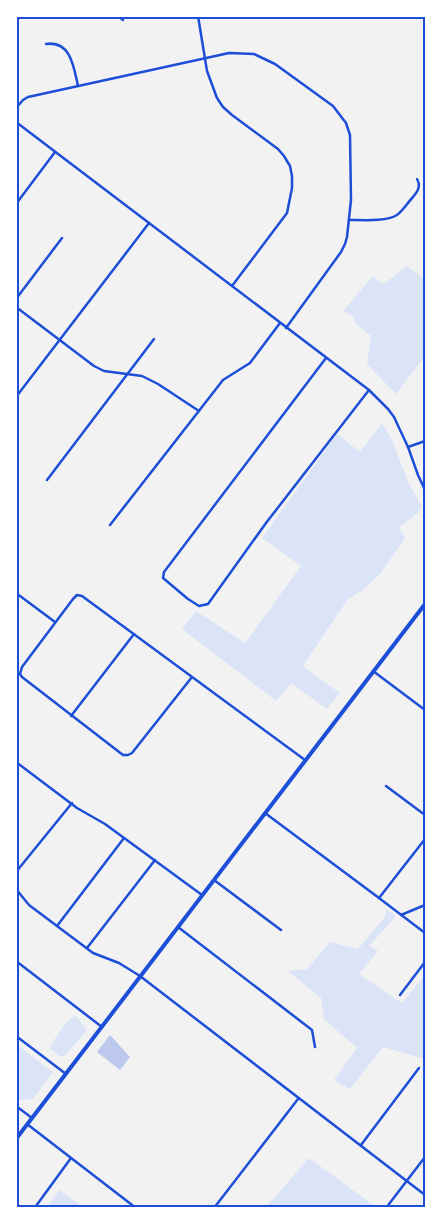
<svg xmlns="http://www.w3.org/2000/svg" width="441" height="1224" font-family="'Nunito Sans',sans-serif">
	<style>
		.green { fill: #dbe4f7 }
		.building { fill: #bdc9ec }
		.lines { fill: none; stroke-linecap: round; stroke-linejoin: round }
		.minor { stroke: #1d4ed8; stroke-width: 2.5 }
		.tertiary { stroke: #1d4ed8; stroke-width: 2.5 }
		.trunk { stroke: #1d4ed8; stroke-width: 4 }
		.neatline { fill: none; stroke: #1d4ed8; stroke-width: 2 }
	</style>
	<rect width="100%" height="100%" fill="#f2f2f2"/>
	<g class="green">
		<polygon points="407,266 425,279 425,356 396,394 367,364 371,336 357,325 353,316 343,311 373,276 384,284"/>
		<polygon points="382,423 392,440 409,484 422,506 418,513 399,527 405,538 381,573 363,590 348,599 303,666 340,693 327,709 291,683 276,701 182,629 196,611 245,643 301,566 262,538 337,434 360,452"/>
		<polygon points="386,909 396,916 369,946 378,951 359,974 402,1003 425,975 425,1059 383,1047 350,1089 334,1080 357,1048 324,1019 321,998 288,971 307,969 330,942 358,949 385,917"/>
		<polygon points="75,1015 87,1030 65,1056 61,1057 49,1048 64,1025"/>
		<polygon points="16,1044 53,1072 33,1099 16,1100"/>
		<polygon points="309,1158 376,1207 375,1208 265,1208"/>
		<polygon points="59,1190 84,1208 46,1208"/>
	</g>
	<polygon class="building" points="110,1035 130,1057 120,1070 97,1052"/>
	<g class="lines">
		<g class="minor">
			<polyline points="118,16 123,20"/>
			<polyline points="198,16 207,71 217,98 223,107 232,115 278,149 284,156 290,166 292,176 292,188 287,213 232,286"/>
			<path d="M 46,44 C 71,40 74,68 78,86"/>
			<polyline points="16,108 23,100 28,97 229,53 254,54 275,64 333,106 346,123 350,135 351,200 347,237 345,244 341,252 286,328"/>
			<polyline points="16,204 55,152"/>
			<path d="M 349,220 C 362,220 386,222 397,215 C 403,211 408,202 413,197 C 418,191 421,186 417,179"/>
			<polyline points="16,299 62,238"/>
			<polyline points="16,307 94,366 104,371 142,376 158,384 199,411"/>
			<polyline points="326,358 164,572 163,578 188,599 199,606 208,604 266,523 369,390"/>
			<polyline points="16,397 149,223"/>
			<polyline points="47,480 154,339"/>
			<polyline points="110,525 223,380 250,363 280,323"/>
			<polyline points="16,593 55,622"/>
			<polyline points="373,671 425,710"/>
			<path d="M 192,677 L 132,753 L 128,755 L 123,755 L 22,677 L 20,674 L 22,667 L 73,599 L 77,595 L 82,596 C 156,651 231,705 305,760"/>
			<polyline points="71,716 134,634"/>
			<polyline points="16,762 77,808 105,824 202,895"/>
			<polyline points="386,786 425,815"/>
			<polyline points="265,813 379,898 425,933"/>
			<polyline points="16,872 72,803"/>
			<polyline points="214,880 281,930"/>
			<polyline points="16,889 29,905 93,953 119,963 140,976 425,1195"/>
			<polyline points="379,898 425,839"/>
			<polyline points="401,915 425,905"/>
			<polyline points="57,926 124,838"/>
			<polyline points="178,927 312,1030 315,1047"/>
			<polyline points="87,948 155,860"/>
			<polyline points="16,961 102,1027"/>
			<polyline points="400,995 425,962"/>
			<polyline points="16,1036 66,1074"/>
			<polyline points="16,1106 32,1118"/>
			<polyline points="27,1124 136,1208"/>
			<polyline points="361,1145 419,1068"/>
			<polyline points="36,1206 71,1158"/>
			<polyline points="214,1208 298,1099"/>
			<polyline points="386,1208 425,1157"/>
		</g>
		<g class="tertiary">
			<polyline points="16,122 369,390 388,409 394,417 408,447 425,441"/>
			<polyline points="408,447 418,475 425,490"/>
		</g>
		<polyline class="trunk" points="16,1139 425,604"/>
	</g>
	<rect width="441" height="1224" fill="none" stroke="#ffffff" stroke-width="35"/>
	<rect x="18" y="18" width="406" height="1188" class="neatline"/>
</svg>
